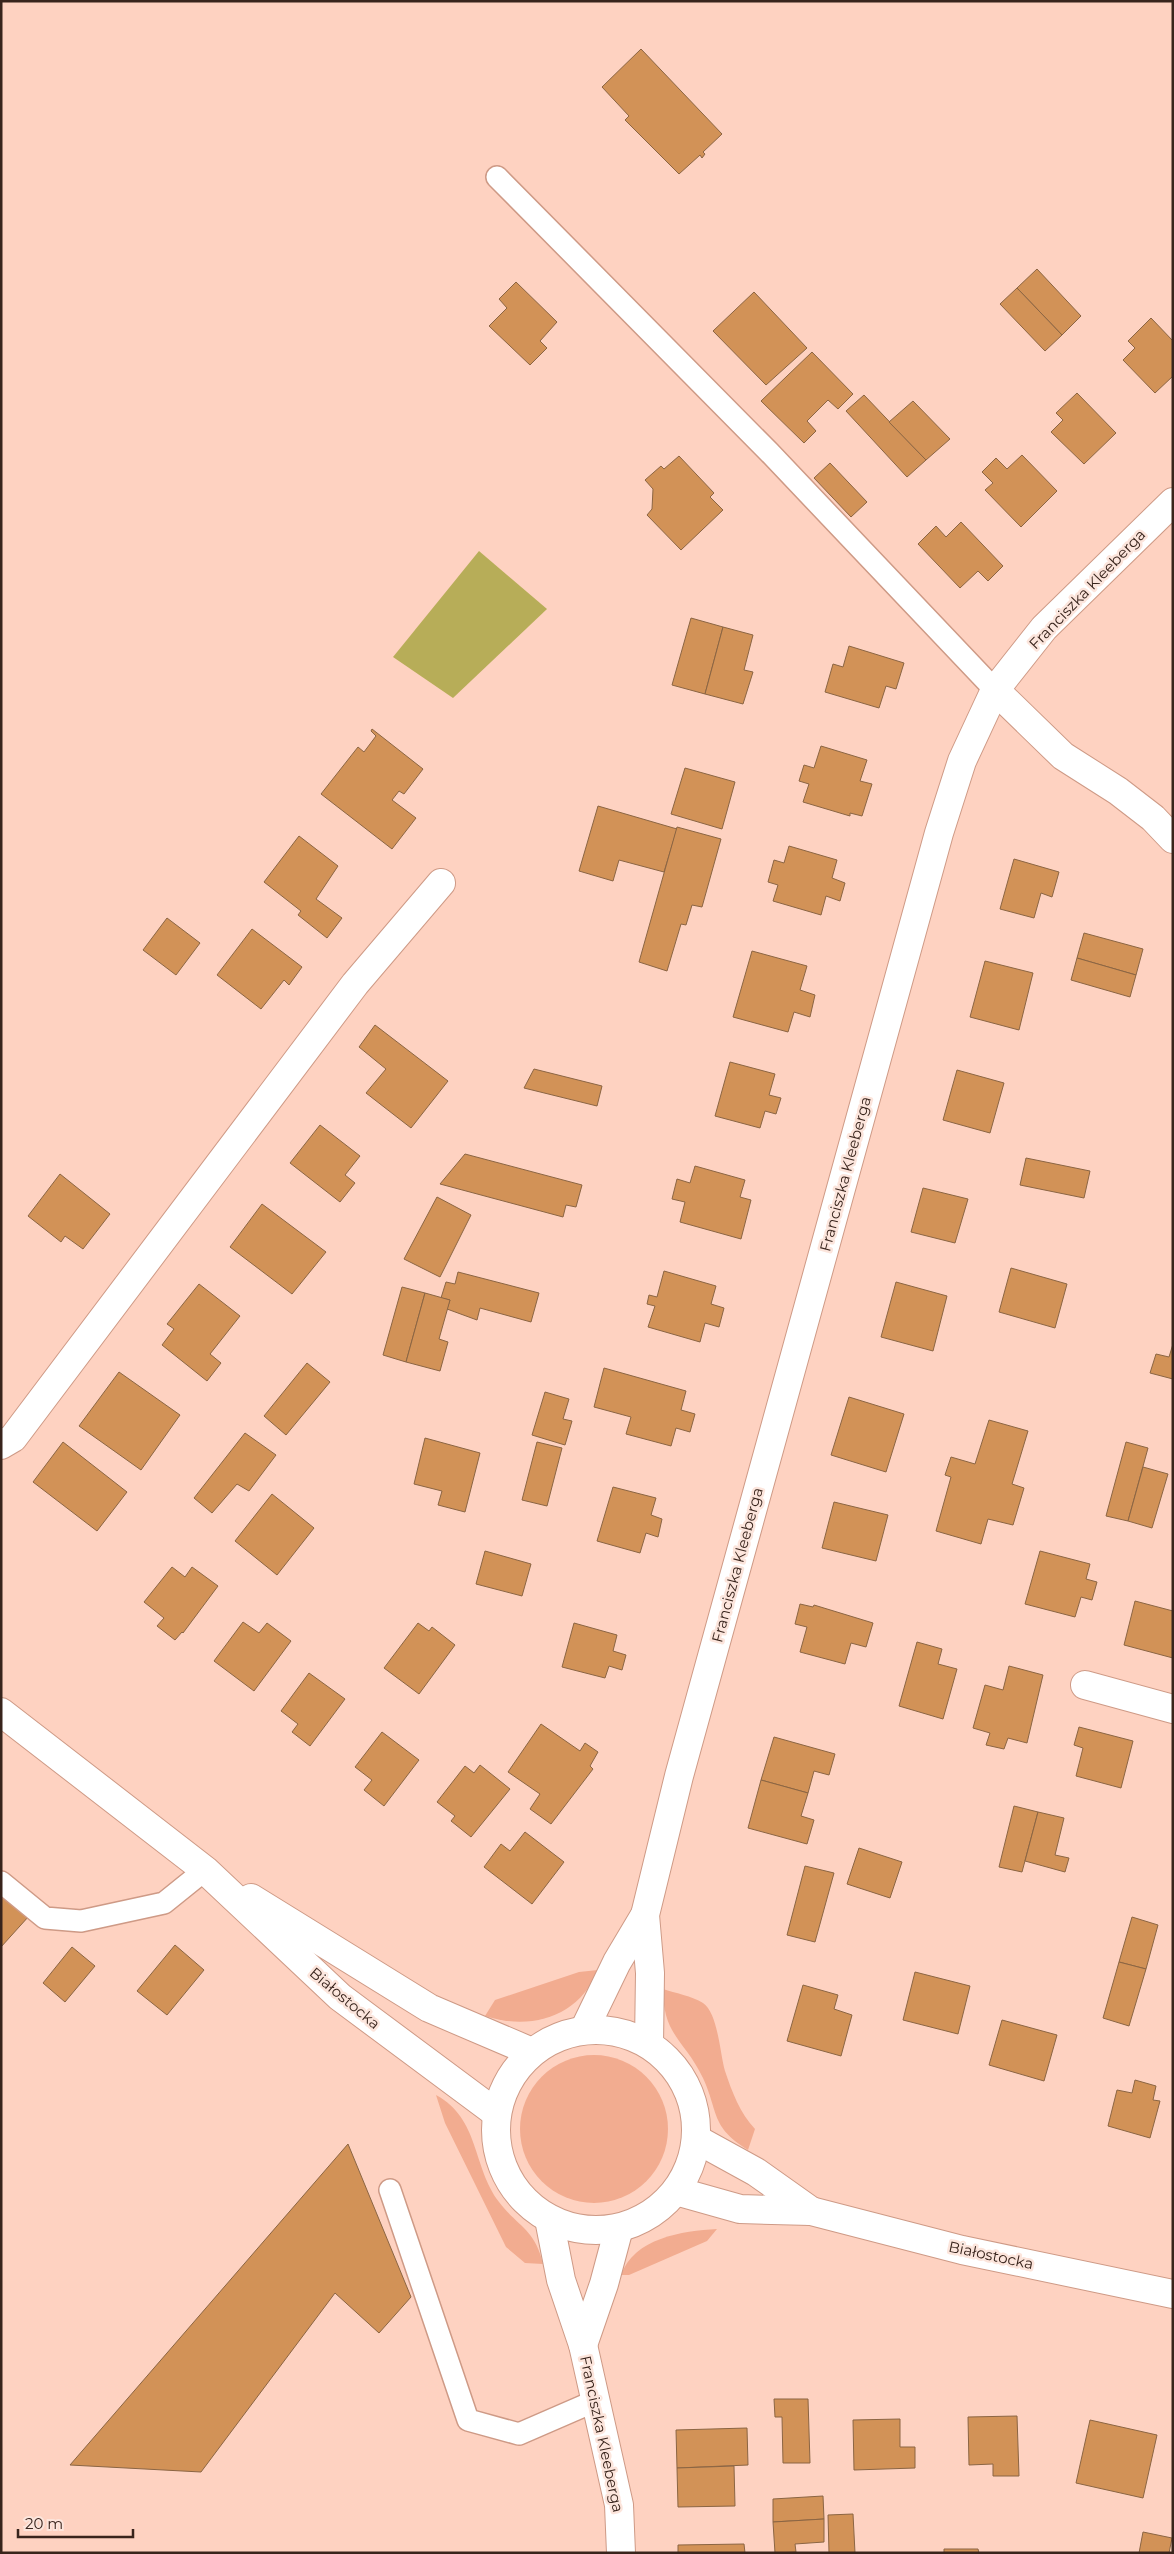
<svg xmlns="http://www.w3.org/2000/svg" width="1174" height="2554" font-family="Montserrat,sans-serif">
	<style>
		.green { fill: #f2ac90 }
		.water { fill: #b7ad58 }
		.building { fill: #d29257; stroke: #8b6543 }
		.lines { fill: none; stroke-linecap: round; stroke-linejoin: round }
		.service-casing { stroke: #ce9a86; stroke-width: 24 }
		.minor-casing { stroke: #ce9a86; stroke-width: 30 }
		.tertiary-casing { stroke: #ce9a86; stroke-width: 30 }
		.secondary-casing { stroke: #ce9a86; stroke-width: 30 }
		.service { stroke: #fff; stroke-width: 21 }
		.minor { stroke: #fff; stroke-width: 28 }
		.tertiary { stroke: #fff; stroke-width: 28 }
		.secondary { stroke: #fff; stroke-width: 28 }
		.labels { text-anchor: middle; dominant-baseline: central; stroke-width: 5; stroke-linejoin: round; paint-order: stroke }
		.street-label { font-size: 15px; fill: #38241c; stroke: #fce5dc }
	</style>
	<rect width="100%" height="100%" fill="#fed2c1"/>
	<g class="green">
		<path d="M 598,1970 C 579,2017 531,2031 485,2016 L 495,2000 L 579,1972 Z"/>
		<path d="M 663,1989 C 675,1993 692,1996 703,2003 C 718,2013 720,2054 725,2071 C 732,2092 740,2113 755,2129 L 748,2150 C 710,2126 719,2113 703,2078 C 685,2040 663,2036 663,1989 Z"/>
		<circle cx="594" cy="2129" r="74"/>
		<path d="M 436,2095 C 480,2119 472,2166 499,2202 C 518,2227 535,2229 543,2264 L 525,2263 L 506,2247 L 445,2123 Z"/>
		<path d="M 717,2229 L 707,2241 L 629,2275 L 621,2275 C 634,2238 682,2231 717,2229 Z"/>
	</g>
	<polygon class="water" points="479,551 547,609 453,698 393,657"/>
	<g class="building">
		<polygon points="641,49 722,134 703,152 705,154 702,158 700,155 679,174 625,120 629,116 602,87"/>
		<polygon points="1037,269 1081,316 1062,335 1017,288"/>
		<polygon points="516,282 557,322 540,341 547,348 530,365 489,326 507,308 499,299"/>
		<polygon points="1017,288 1062,335 1045,351 1000,304"/>
		<polygon points="754,292 807,348 766,385 713,331"/>
		<polygon points="1151,318 1173,341 1173,376 1155,393 1123,360 1135,348 1128,341"/>
		<polygon points="812,352 853,394 838,409 828,400 807,421 816,431 804,443 761,401"/>
		<polygon points="1077,393 1116,433 1084,464 1051,432 1063,420 1056,413"/>
		<polygon points="864,395 926,460 907,477 846,411"/>
		<polygon points="913,401 950,439 926,460 889,422"/>
		<polygon points="1022,455 1057,491 1021,527 985,490 993,483 982,472 996,458 1007,469"/>
		<polygon points="679,456 714,493 710,497 723,510 681,550 647,515 652,509 653,489 645,480 661,466 664,469"/>
		<polygon points="830,463 867,502 851,517 814,478"/>
		<polygon points="961,522 1003,566 988,581 978,571 960,588 918,544 936,526 946,537"/>
		<polygon points="691,618 723,627 705,694 672,685"/>
		<polygon points="723,627 753,635 744,670 753,672 743,704 705,694"/>
		<polygon points="849,646 904,663 896,689 886,686 879,708 825,692 833,664 843,667"/>
		<polygon points="372,729 423,769 404,794 399,791 392,800 416,818 392,849 321,794 358,747 364,752 376,736 371,731"/>
		<polygon points="821,746 867,760 860,781 872,784 862,816 850,813 850,816 803,802 809,784 799,781 804,765 814,768"/>
		<polygon points="685,768 735,782 722,829 671,814"/>
		<polygon points="598,806 677,829 664,872 619,860 613,881 579,871"/>
		<polygon points="677,827 721,839 702,907 692,905 686,925 681,924 667,971 639,962"/>
		<polygon points="299,836 338,866 316,899 342,918 327,938 298,915 301,911 264,882"/>
		<polygon points="789,846 837,860 832,878 845,883 840,901 826,896 821,915 773,901 778,885 768,882 774,860 784,863"/>
		<polygon points="1014,859 1059,872 1052,897 1041,893 1034,918 1000,909"/>
		<polygon points="167,918 200,943 176,975 143,950"/>
		<polygon points="252,929 302,967 289,985 284,980 261,1009 217,975"/>
		<polygon points="1084,933 1143,949 1136,975 1077,958"/>
		<polygon points="752,951 807,966 800,990 815,995 810,1017 794,1012 788,1032 733,1017"/>
		<polygon points="1077,958 1136,975 1130,997 1071,980"/>
		<polygon points="985,961 1033,973 1019,1030 970,1017"/>
		<polygon points="375,1025 448,1081 411,1128 366,1093 386,1069 359,1047"/>
		<polygon points="730,1062 775,1074 769,1095 781,1098 776,1114 765,1111 760,1128 715,1116"/>
		<polygon points="534,1069 602,1086 597,1106 524,1088"/>
		<polygon points="957,1070 1004,1083 990,1133 943,1120"/>
		<polygon points="320,1125 360,1156 345,1175 355,1183 340,1202 290,1163"/>
		<polygon points="465,1154 582,1185 576,1207 566,1205 563,1217 440,1184"/>
		<polygon points="1026,1158 1090,1171 1084,1198 1020,1185"/>
		<polygon points="695,1166 745,1180 740,1197 751,1200 741,1239 680,1222 685,1202 672,1199 677,1179 690,1183"/>
		<polygon points="60,1174 110,1214 83,1249 65,1236 61,1242 28,1216"/>
		<polygon points="923,1188 968,1199 955,1243 911,1232"/>
		<polygon points="437,1197 471,1215 440,1277 404,1259"/>
		<polygon points="262,1204 326,1252 292,1294 230,1247"/>
		<polygon points="1011,1268 1067,1284 1055,1328 999,1312"/>
		<polygon points="664,1271 716,1286 711,1304 724,1308 719,1327 705,1323 700,1342 648,1327 655,1306 647,1304 649,1295 657,1297"/>
		<polygon points="458,1272 539,1293 531,1322 480,1308 477,1320 447,1309 450,1300 441,1298 446,1282 455,1284"/>
		<polygon points="896,1282 947,1296 933,1351 881,1337"/>
		<polygon points="199,1284 240,1316 210,1354 221,1363 207,1381 162,1345 174,1329 167,1324"/>
		<polygon points="402,1287 425,1293 406,1362 383,1355"/>
		<polygon points="425,1293 450,1300 439,1339 448,1342 440,1371 406,1362"/>
		<polygon points="1173,1344 1173,1379 1150,1373 1156,1354 1169,1357"/>
		<polygon points="307,1363 330,1382 286,1435 264,1416"/>
		<polygon points="604,1368 686,1391 681,1410 695,1414 690,1432 676,1428 671,1446 626,1434 631,1417 594,1407"/>
		<polygon points="119,1372 180,1415 141,1470 79,1426"/>
		<polygon points="545,1392 569,1399 563,1419 572,1421 565,1445 532,1435"/>
		<polygon points="849,1397 904,1414 886,1472 831,1455"/>
		<polygon points="989,1420 1028,1431 1012,1484 1024,1488 1013,1525 988,1519 981,1544 936,1531 951,1477 945,1475 951,1457 975,1464"/>
		<polygon points="245,1433 276,1455 249,1491 237,1484 212,1513 194,1498"/>
		<polygon points="425,1438 480,1453 465,1512 438,1505 442,1491 414,1484"/>
		<polygon points="63,1442 127,1492 97,1531 33,1482"/>
		<polygon points="537,1442 562,1448 547,1506 522,1500"/>
		<polygon points="1126,1442 1148,1448 1128,1521 1106,1516"/>
		<polygon points="1143,1467 1168,1474 1152,1528 1128,1521"/>
		<polygon points="613,1487 656,1498 651,1515 662,1519 658,1537 646,1533 640,1553 597,1541"/>
		<polygon points="272,1494 314,1528 277,1575 235,1541"/>
		<polygon points="834,1502 888,1515 876,1561 822,1548"/>
		<polygon points="485,1551 531,1564 522,1596 476,1584"/>
		<polygon points="1040,1551 1090,1564 1086,1579 1097,1582 1092,1600 1081,1597 1075,1617 1025,1604"/>
		<polygon points="172,1567 185,1577 192,1567 218,1586 183,1633 182,1632 175,1640 157,1626 164,1618 144,1602"/>
		<polygon points="1135,1601 1173,1611 1173,1658 1124,1645"/>
		<polygon points="800,1604 813,1607 814,1605 873,1623 866,1647 851,1643 845,1664 800,1652 807,1627 795,1624"/>
		<polygon points="243,1622 259,1633 267,1623 291,1641 254,1691 214,1661"/>
		<polygon points="418,1623 429,1631 432,1627 455,1645 419,1694 384,1668"/>
		<polygon points="574,1623 617,1635 613,1651 626,1655 622,1670 609,1666 605,1678 562,1667"/>
		<polygon points="917,1642 942,1649 938,1664 957,1669 943,1719 899,1706"/>
		<polygon points="1009,1666 1043,1675 1027,1743 1008,1738 1004,1749 986,1745 990,1733 973,1728 985,1685 1003,1690"/>
		<polygon points="309,1673 345,1699 310,1746 292,1732 298,1724 281,1711"/>
		<polygon points="541,1724 580,1751 585,1743 598,1752 590,1766 593,1769 551,1824 530,1809 540,1794 508,1772"/>
		<polygon points="1079,1727 1133,1741 1121,1788 1076,1776 1083,1748 1074,1745"/>
		<polygon points="382,1732 419,1760 384,1806 364,1790 372,1780 355,1767"/>
		<polygon points="774,1737 835,1754 829,1775 814,1771 808,1793 761,1780"/>
		<polygon points="480,1765 510,1789 471,1837 451,1821 455,1816 437,1802 465,1766 474,1773"/>
		<polygon points="761,1780 808,1793 801,1816 814,1820 807,1844 748,1828"/>
		<polygon points="1014,1806 1038,1812 1022,1872 999,1867"/>
		<polygon points="1038,1812 1064,1818 1055,1855 1069,1858 1065,1872 1025,1861"/>
		<polygon points="525,1832 564,1862 532,1904 484,1867 501,1844 510,1851"/>
		<polygon points="859,1848 902,1862 890,1898 847,1884"/>
		<polygon points="805,1866 834,1873 815,1942 787,1935"/>
		<polygon points="1,1891 29,1916 1,1947"/>
		<polygon points="1132,1917 1158,1925 1146,1969 1119,1962"/>
		<polygon points="175,1945 204,1970 167,2015 137,1991"/>
		<polygon points="72,1947 95,1966 65,2002 43,1983"/>
		<polygon points="1119,1962 1146,1969 1129,2026 1103,2018"/>
		<polygon points="915,1972 970,1986 958,2034 903,2020"/>
		<polygon points="803,1985 838,1995 834,2009 852,2015 841,2056 787,2041"/>
		<polygon points="1002,2020 1057,2035 1044,2081 989,2065"/>
		<polygon points="1135,2080 1156,2086 1153,2100 1160,2101 1150,2138 1108,2126 1117,2090 1132,2093"/>
		<polygon points="348,2144 411,2297 379,2333 335,2293 201,2472 70,2465"/>
		<polygon points="774,2399 808,2399 810,2463 783,2463 782,2417 775,2417"/>
		<polygon points="1017,2416 1019,2476 993,2476 993,2464 969,2465 968,2417"/>
		<polygon points="900,2419 900,2447 915,2447 915,2468 854,2470 853,2420"/>
		<polygon points="1090,2420 1157,2435 1143,2498 1076,2483"/>
		<polygon points="747,2428 748,2465 677,2468 676,2430"/>
		<polygon points="734,2466 735,2506 678,2507 677,2468"/>
		<polygon points="823,2496 824,2519 773,2522 773,2499"/>
		<polygon points="853,2514 855,2553 829,2553 828,2515"/>
		<polygon points="824,2519 824,2542 795,2544 796,2552 775,2553 773,2522"/>
		<polygon points="1143,2532 1172,2538 1169,2553 1139,2553"/>
		<polygon points="744,2544 745,2553 678,2553 678,2545"/>
		<polygon points="944,2549 978,2549 979,2553 944,2553"/>
	</g>
	<g class="lines">
		<defs>
			<g id="service">
				<polyline points="497,177 769,452 995,690"/>
				<polyline points="1,1882 45,1918 81,1921 164,1903 205,1870"/>
				<polyline points="390,2190 468,2420 519,2434 595,2401"/>
			</g>
			<g id="minor">
				<polyline points="995,690 1063,756 1118,791 1153,818 1173,839"/>
				<polyline points="1,1445 13,1438 355,984 441,883"/>
				<polyline points="1085,1685 1173,1709"/>
			</g>
			<g id="tertiary">
				<polyline points="584,2030 617,1962 645,1915"/>
				<polyline points="649,2044 650,1973 645,1915 679,1776 939,833 962,761 995,690 1044,628 1173,502"/>
				<polyline points="549,2219 561,2280 583,2345 619,2505 621,2553"/>
				<polyline points="583,2345 604,2284 619,2228"/>
			</g>
			<g id="secondary">
				<polyline points="1,1712 205,1870 340,1997 496,2113"/>
				<polyline points="251,1898 429,2008 532,2052"/>
				<circle cx="596" cy="2130" r="100"/>
				<polyline points="696,2139 756,2172 811,2211"/>
				<polyline points="676,2191 740,2209 811,2211 962,2250 1173,2294"/>
			</g>
		</defs>
		<use href="#service" class="service-casing"/>
		<use href="#minor" class="minor-casing"/>
		<use href="#tertiary" class="tertiary-casing"/>
		<use href="#secondary" class="secondary-casing"/>
		<use href="#service" class="service"/>
		<use href="#minor" class="minor"/>
		<use href="#tertiary" class="tertiary"/>
		<use href="#secondary" class="secondary"/>
	</g>
	<g class="labels">
		<g class="street-label">
			<text transform="translate(1087 589) rotate(-46)">Franciszka Kleeberga</text>
			<text transform="translate(845 1174) rotate(-75)">Franciszka Kleeberga</text>
			<text transform="translate(737 1565) rotate(-75)">Franciszka Kleeberga</text>
			<text transform="translate(345 1998) rotate(40)">Białostocka</text>
			<text transform="translate(991 2255) rotate(12)">Białostocka</text>
			<text transform="translate(602 2434) rotate(78)">Franciszka Kleeberga</text>
		</g>
	</g>
	<rect width="1174" height="2554" fill="none" stroke="#38241c" stroke-width="5"/>
	<path d="M18 2529v8h115v-8" fill="none" stroke="#38241c" stroke-width="2.5"/>
	<text x="25" y="2529" font-size="15" fill="#38241c" stroke="#fce5dc" stroke-width="4" paint-order="stroke">20 m</text>
</svg>
